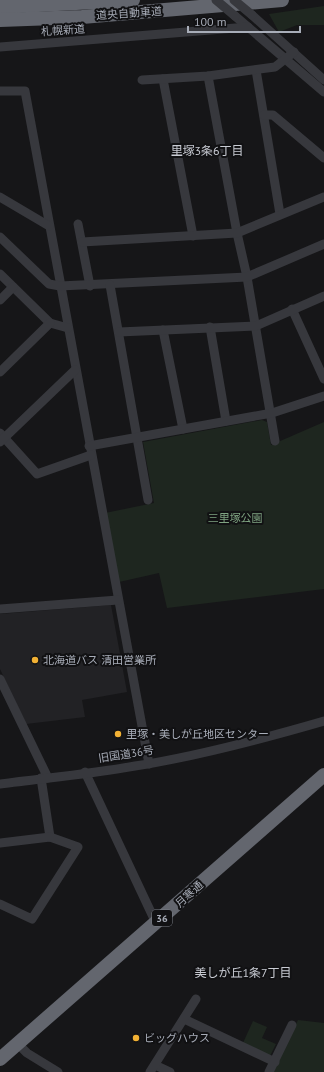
<svg xmlns="http://www.w3.org/2000/svg" width="324" height="1072" font-family="'PT Sans','Noto Sans JP',sans-serif">
	<style>
		.built { fill: #222225 }
		.green { fill: #1e261f }
		.lines { fill: none; stroke-linecap: round; stroke-linejoin: round }
		.minor { stroke: #37383d; stroke-width: 9 }
		.highway { stroke: #63666e; stroke-width: 14 }
		.minor-bridge { stroke: #37383d; stroke-width: 9 }
		.poi-dot { fill: #f2b134; stroke: #111113; stroke-width: 1.5 }
		.labels { text-anchor: middle; dominant-baseline: central; stroke-width: 4; stroke-linejoin: round; paint-order: stroke }
		.shield { fill: #111113; stroke: #7b7e86; stroke-width: 1 }
		.shield-label { font-size: 10px; font-weight: bold; fill: #a8adb8 }
		.street-label { font-size: 11px; fill: #a8adb8; stroke: #111113 }
		.park-label { font-size: 11px; fill: #7fa381; stroke: #111113 }
		.poi-label { font-size: 11px; fill: #a8adb8; stroke: #111113; text-anchor: start }
		.neighbourhood-label { font-size: 12px; fill: #c9ccd4; stroke: #111113 }
	</style>
	<rect width="100%" height="100%" fill="#161618"/>
	<polygon class="built" points="111,605 127,692 82,700 85,717 26,724 0,669 0,614"/>
	<g class="green">
		<polygon points="324,6 324,25 297,25 279,32 269,14"/>
		<polygon points="262,420 267,422 271,445 324,422 324,589 167,608 159,573 119,582 105,513 154,503 143,442"/>
		<polygon points="298,1020 324,1023 324,1072 273,1072"/>
		<polygon points="253,1021 267,1027 262,1038 276,1044 270,1056 242,1045"/>
	</g>
	<g class="lines">
		<g class="minor">
			<polyline points="252,15 324,80"/>
			<polyline points="235,16 324,92"/>
			<polyline points="0,47 248,27"/>
			<polyline points="256,70 280,214"/>
			<polyline points="208,76 237,233 247,277 275,441"/>
			<polyline points="163,79 193,236"/>
			<polyline points="142,80 208,76 275,67 294,52"/>
			<polyline points="0,91 25,91 149,764"/>
			<polyline points="264,115 273,115 324,158"/>
			<polyline points="0,197 49,226"/>
			<polyline points="78,224 90,286"/>
			<polyline points="0,237 49,284 60,286 247,277 324,244"/>
			<polyline points="82,242 237,233 324,197"/>
			<polyline points="0,274 50,323 68,328"/>
			<polyline points="110,285 148,500"/>
			<polyline points="0,300 13,287"/>
			<polyline points="292,309 324,379"/>
			<polyline points="210,327 226,421"/>
			<polyline points="163,330 183,429"/>
			<polyline points="119,332 256,326 324,296"/>
			<polyline points="0,372 50,323"/>
			<polyline points="0,433 37,474 91,455"/>
			<polyline points="0,442 75,370"/>
			<polyline points="89,446 272,413 324,396"/>
			<polyline points="0,609 118,600"/>
			<polyline points="0,679 48,778"/>
			<polyline points="85,772 156,923"/>
			<polyline points="41,778 50,837"/>
			<path d="M 0,784 C 45,778 91,774 135,766 C 199,756 262,739 324,721"/>
			<polyline points="0,843 50,837 78,847 32,919 0,904"/>
			<polyline points="184,1019 275,1062"/>
			<polyline points="18,1044 27,1053 58,1072"/>
			<polyline points="155,1065 170,1072"/>
			<polyline points="150,1072 196,999"/>
			<polyline points="269,1072 292,1025"/>
		</g>
		<g class="highway">
			<polyline points="0,7 133,0"/>
			<polyline points="0,20 82,17 282,0"/>
			<polyline points="0,1059 324,775"/>
		</g>
		<g class="minor-bridge">
			<polyline points="216,0 235,16"/>
			<polyline points="234,0 252,15"/>
		</g>
	</g>
	<g class="poi-dot">
		<circle cx="35" cy="660" r="4"/>
		<circle cx="118" cy="734" r="4"/>
		<circle cx="136" cy="1038" r="4"/>
	</g>
	<g class="labels">
		<rect class="shield" x="152" y="910" width="20" height="16" rx="3"/>
		<g class="shield-label">
			<text x="162" y="918">36</text>
		</g>
		<g class="street-label">
			<text transform="translate(129 13) rotate(-4)">道央自動車道</text>
			<text transform="translate(63 30) rotate(-4)">札幌新道</text>
			<text transform="translate(126 754) rotate(-9)">旧国道36号</text>
			<text transform="translate(189 894) rotate(-42)">月寒通</text>
		</g>
		<g class="park-label">
			<text x="235" y="518">三里塚公園</text>
		</g>
		<g class="poi-label">
			<text x="43" y="660">北海道バス 清田営業所</text>
			<text x="126" y="734">里塚・美しが丘地区センター</text>
			<text x="144" y="1038">ビッグハウス</text>
		</g>
		<g class="neighbourhood-label">
			<text x="207" y="150">里塚3条6丁目</text>
			<text x="243" y="972">美しが丘1条7丁目</text>
		</g>
	</g>
	<path d="M188 26v6h112v-6" fill="none" stroke="#a8adb8" stroke-width="2"/>
	<text x="194" y="26" font-size="12" fill="#a8adb8" stroke="#111113" stroke-width="3" paint-order="stroke">100 m</text>
</svg>
